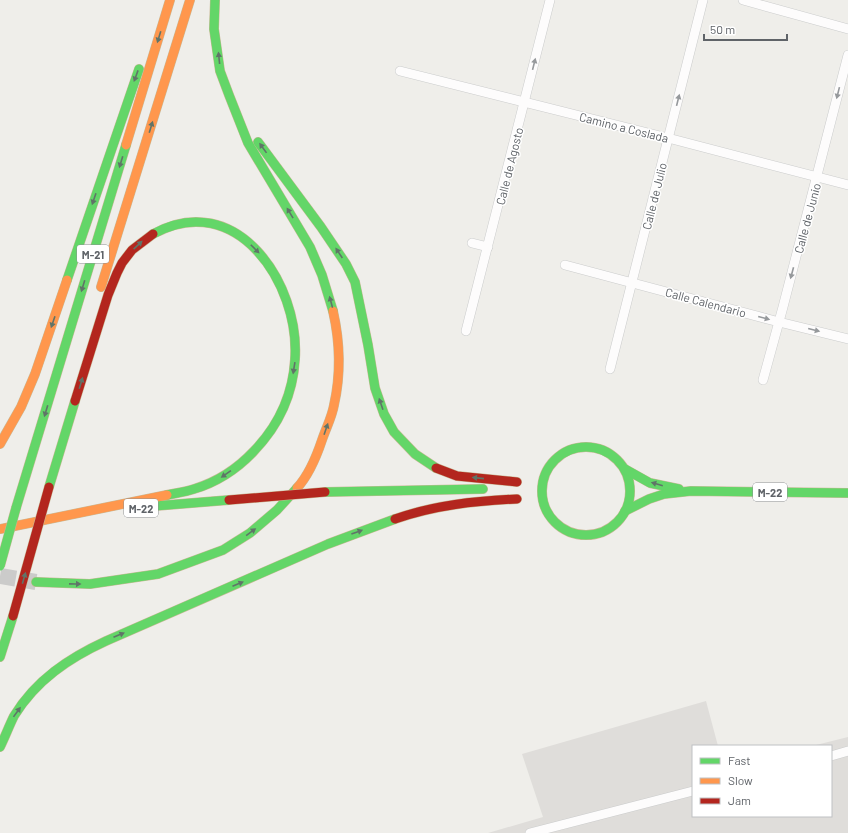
<svg xmlns="http://www.w3.org/2000/svg" width="848" height="833" font-family="Barlow,sans-serif">
	<style>
		.industrial { fill: #dfddda }
		.lines { fill: none; stroke-linecap: round; stroke-linejoin: round }
		.highway-tunnel { stroke: #cbcbca; stroke-width: 16; stroke-dasharray: 16 8; stroke-linecap: butt }
		.street-casing { stroke: #cbcccc; stroke-width: 10 }
		.fast-casing { stroke: #c8b996; stroke-width: 10 }
		.slow-casing { stroke: #c8b996; stroke-width: 10 }
		.jam-casing { stroke: #c8b996; stroke-width: 10 }
		.street { stroke: #fdfcfc; stroke-width: 9 }
		.fast { stroke: #63d668; stroke-width: 9 }
		.slow { stroke: #ff974d; stroke-width: 9 }
		.jam { stroke: #b3261e; stroke-width: 9 }
		.fast-bridge-casing { stroke: #c8b996; stroke-width: 10; stroke-linecap: butt }
		.jam-bridge-casing { stroke: #c8b996; stroke-width: 10; stroke-linecap: butt }
		.fast-bridge { stroke: #63d668; stroke-width: 9 }
		.jam-bridge { stroke: #b3261e; stroke-width: 9 }
		.oneway { fill: #607468 }
		.oneway2 { fill: #96999c }
		.labels { text-anchor: middle; dominant-baseline: central; stroke-width: 3; stroke-linejoin: round; paint-order: stroke }
		.shield { fill: #fff; stroke: #8f9295; stroke-width: 1 }
		.shield-label { font-size: 11px; font-weight: bold; fill: #5f6368 }
		.street-label { font-size: 12px; fill: #5f6368; stroke: #fff }
	</style>
	<rect width="100%" height="100%" fill="#efeeea"/>
	<polygon class="industrial" points="706,701 718,746 693,746 693,816 831,816 831,746 812,746 848,737 848,833 488,833 543,817 522,754"/>
	<g class="lines">
		<polyline class="highway-tunnel" points="0,576 36,582"/>
		<defs>
			<g id="street">
				<polyline points="743,0 848,29"/>
				<polyline points="400,71 668,138 848,185"/>
				<polyline points="472,243 488,247"/>
				<polyline points="565,265 779,322 848,339"/>
				<polyline points="466,331 550,0"/>
				<polyline points="610,369 703,0"/>
				<polyline points="763,380 783,307 848,55"/>
				<polyline points="831,756 848,751"/>
				<polyline points="530,833 693,791"/>
			</g>
			<g id="fast">
				<polyline points="215,0 214,29 220,71 229,95 248,143 310,247 322,275 333,311"/>
				<polyline points="258,142 321,227 346,264 355,282 368,345 375,388 384,414 394,432 415,454 436,468"/>
				<path d="M 153,234 C 236,188 300,283 295,359 C 293,394 279,425 254,451 C 238,468 217,482 194,489 C 185,492 176,493 167,495"/>
				<polyline points="67,280 139,69"/>
				<circle cx="586" cy="491" r="44"/>
				<polyline points="625,469 650,483 679,489"/>
				<polyline points="49,487 75,401"/>
				<polyline points="325,492 483,489"/>
				<polyline points="155,506 229,500"/>
				<polyline points="16,508 126,145"/>
				<polyline points="625,511 649,499 664,494 691,491 848,493"/>
				<polyline points="36,582 90,584 158,574 223,550 250,533 277,510 297,488"/>
				<polyline points="0,657 13,616"/>
				<path d="M 0,747 C 5,737 9,726 14,716 C 36,680 69,658 106,641 L 328,544 L 395,519"/>
			</g>
			<g id="slow">
				<polyline points="126,145 170,0"/>
				<polyline points="101,287 190,0"/>
				<polyline points="0,444 21,407 35,374 67,280"/>
				<path d="M 297,488 C 308,476 317,455 322,440 C 326,428 332,417 334,405 C 341,374 340,342 333,311"/>
				<polyline points="0,529 167,495"/>
			</g>
			<g id="jam">
				<polyline points="75,401 108,295 117,273 122,263 132,250 153,234"/>
				<polyline points="436,468 457,476 517,482"/>
				<path d="M 395,519 C 435,505 475,501 517,499"/>
			</g>
		</defs>
		<use href="#street" class="street-casing"/>
		<use href="#fast" class="fast-casing"/>
		<use href="#slow" class="slow-casing"/>
		<use href="#jam" class="jam-casing"/>
		<use href="#street" class="street"/>
		<use href="#fast" class="fast"/>
		<use href="#slow" class="slow"/>
		<use href="#jam" class="jam"/>
		<defs>
			<polyline id="fast-bridge" points="0,566 16,508"/>
			<g id="jam-bridge">
				<polyline points="229,500 325,492"/>
				<polyline points="13,616 49,487"/>
			</g>
		</defs>
		<use href="#fast-bridge" class="fast-bridge-casing"/>
		<use href="#jam-bridge" class="jam-bridge-casing"/>
		<use href="#fast-bridge" class="fast-bridge"/>
		<use href="#jam-bridge" class="jam-bridge"/>
	</g>
	<defs><path id="oneway-solid" d="M-6-.8H1V-3.2L6.5 0L1 3.2V.8H-6Z"/></defs>
	<g class="oneway">
		<use href="#oneway-solid" transform="translate(159 37) rotate(107)"/>
		<use href="#oneway-solid" transform="translate(219 58) rotate(-96)"/>
		<use href="#oneway-solid" transform="translate(136 76) rotate(110)"/>
		<use href="#oneway-solid" transform="translate(151 127) rotate(-73)"/>
		<use href="#oneway-solid" transform="translate(263 148) rotate(-126)"/>
		<use href="#oneway-solid" transform="translate(121 162) rotate(107)"/>
		<use href="#oneway-solid" transform="translate(94 199) rotate(109)"/>
		<use href="#oneway-solid" transform="translate(290 213) rotate(-121)"/>
		<use href="#oneway-solid" transform="translate(138 245) rotate(-43)"/>
		<use href="#oneway-solid" transform="translate(255 249) rotate(45)"/>
		<use href="#oneway-solid" transform="translate(339 253) rotate(-124)"/>
		<use href="#oneway-solid" transform="translate(83 286) rotate(107)"/>
		<use href="#oneway-solid" transform="translate(331 302) rotate(-105)"/>
		<use href="#oneway-solid" transform="translate(53 322) rotate(109)"/>
		<use href="#oneway-solid" transform="translate(294 368) rotate(99)"/>
		<use href="#oneway-solid" transform="translate(81 383) rotate(-73)"/>
		<use href="#oneway-solid" transform="translate(381 404) rotate(-109)"/>
		<use href="#oneway-solid" transform="translate(46 411) rotate(107)"/>
		<use href="#oneway-solid" transform="translate(326 429) rotate(-71)"/>
		<use href="#oneway-solid" transform="translate(226 474) rotate(145)"/>
		<use href="#oneway-solid" transform="translate(478 478) rotate(-174)"/>
		<use href="#oneway-solid" transform="translate(657 484) rotate(-164)"/>
		<use href="#oneway-solid" transform="translate(251 532) rotate(-36)"/>
		<use href="#oneway-solid" transform="translate(357 532) rotate(-20)"/>
		<use href="#oneway-solid" transform="translate(24 578) rotate(-74)"/>
		<use href="#oneway-solid" transform="translate(75 584) rotate(1)"/>
		<use href="#oneway-solid" transform="translate(238 584) rotate(-23)"/>
		<use href="#oneway-solid" transform="translate(119 635) rotate(-23)"/>
		<use href="#oneway-solid" transform="translate(17 712) rotate(-54)"/>
	</g>
	<g class="oneway2">
		<use href="#oneway-solid" transform="translate(534 64) rotate(-76)"/>
		<use href="#oneway-solid" transform="translate(838 93) rotate(104)"/>
		<use href="#oneway-solid" transform="translate(678 100) rotate(-76)"/>
		<use href="#oneway-solid" transform="translate(792 273) rotate(105)"/>
		<use href="#oneway-solid" transform="translate(764 318) rotate(15)"/>
		<use href="#oneway-solid" transform="translate(814 330) rotate(14)"/>
	</g>
	<g class="labels">
		<g class="shield">
			<rect x="77" y="245" width="32" height="18" rx="3"/>
			<rect x="753" y="483" width="34" height="18" rx="3"/>
			<rect x="124" y="499" width="34" height="18" rx="3"/>
		</g>
		<g class="shield-label">
			<text x="93" y="254">M-21</text>
			<text x="770" y="492">M-22</text>
			<text x="141" y="508">M-22</text>
		</g>
		<g class="street-label">
			<text transform="translate(624 127) rotate(14)">Camino a Coslada</text>
			<text transform="translate(509 166) rotate(-76)">Calle de Agosto</text>
			<text transform="translate(654 196) rotate(-76)">Calle de Julio</text>
			<text transform="translate(807 218) rotate(-75)">Calle de Junio</text>
			<text transform="translate(706 302) rotate(15)">Calle Calendario</text>
		</g>
	</g>
	<rect x="692" y="745" width="140" height="72" fill="#ffffff" stroke="#bfc1c3"/>
	<rect x="700" y="758" width="20" height="6" fill="#63d668" stroke="#bfc1c3"/>
	<text x="728" y="765" font-size="12" fill="#5f6368">Fast</text>
	<rect x="700" y="778" width="20" height="6" fill="#ff974d" stroke="#bfc1c3"/>
	<text x="728" y="785" font-size="12" fill="#5f6368">Slow</text>
	<rect x="700" y="798" width="20" height="6" fill="#b3261e" stroke="#bfc1c3"/>
	<text x="728" y="805" font-size="12" fill="#5f6368">Jam</text>
	<path d="M704 34v6h83v-6" fill="none" stroke="#5f6368" stroke-width="2"/>
	<text x="710" y="34" font-size="12" fill="#5f6368" stroke="#ffffff" stroke-width="3" paint-order="stroke">50 m</text>
</svg>
